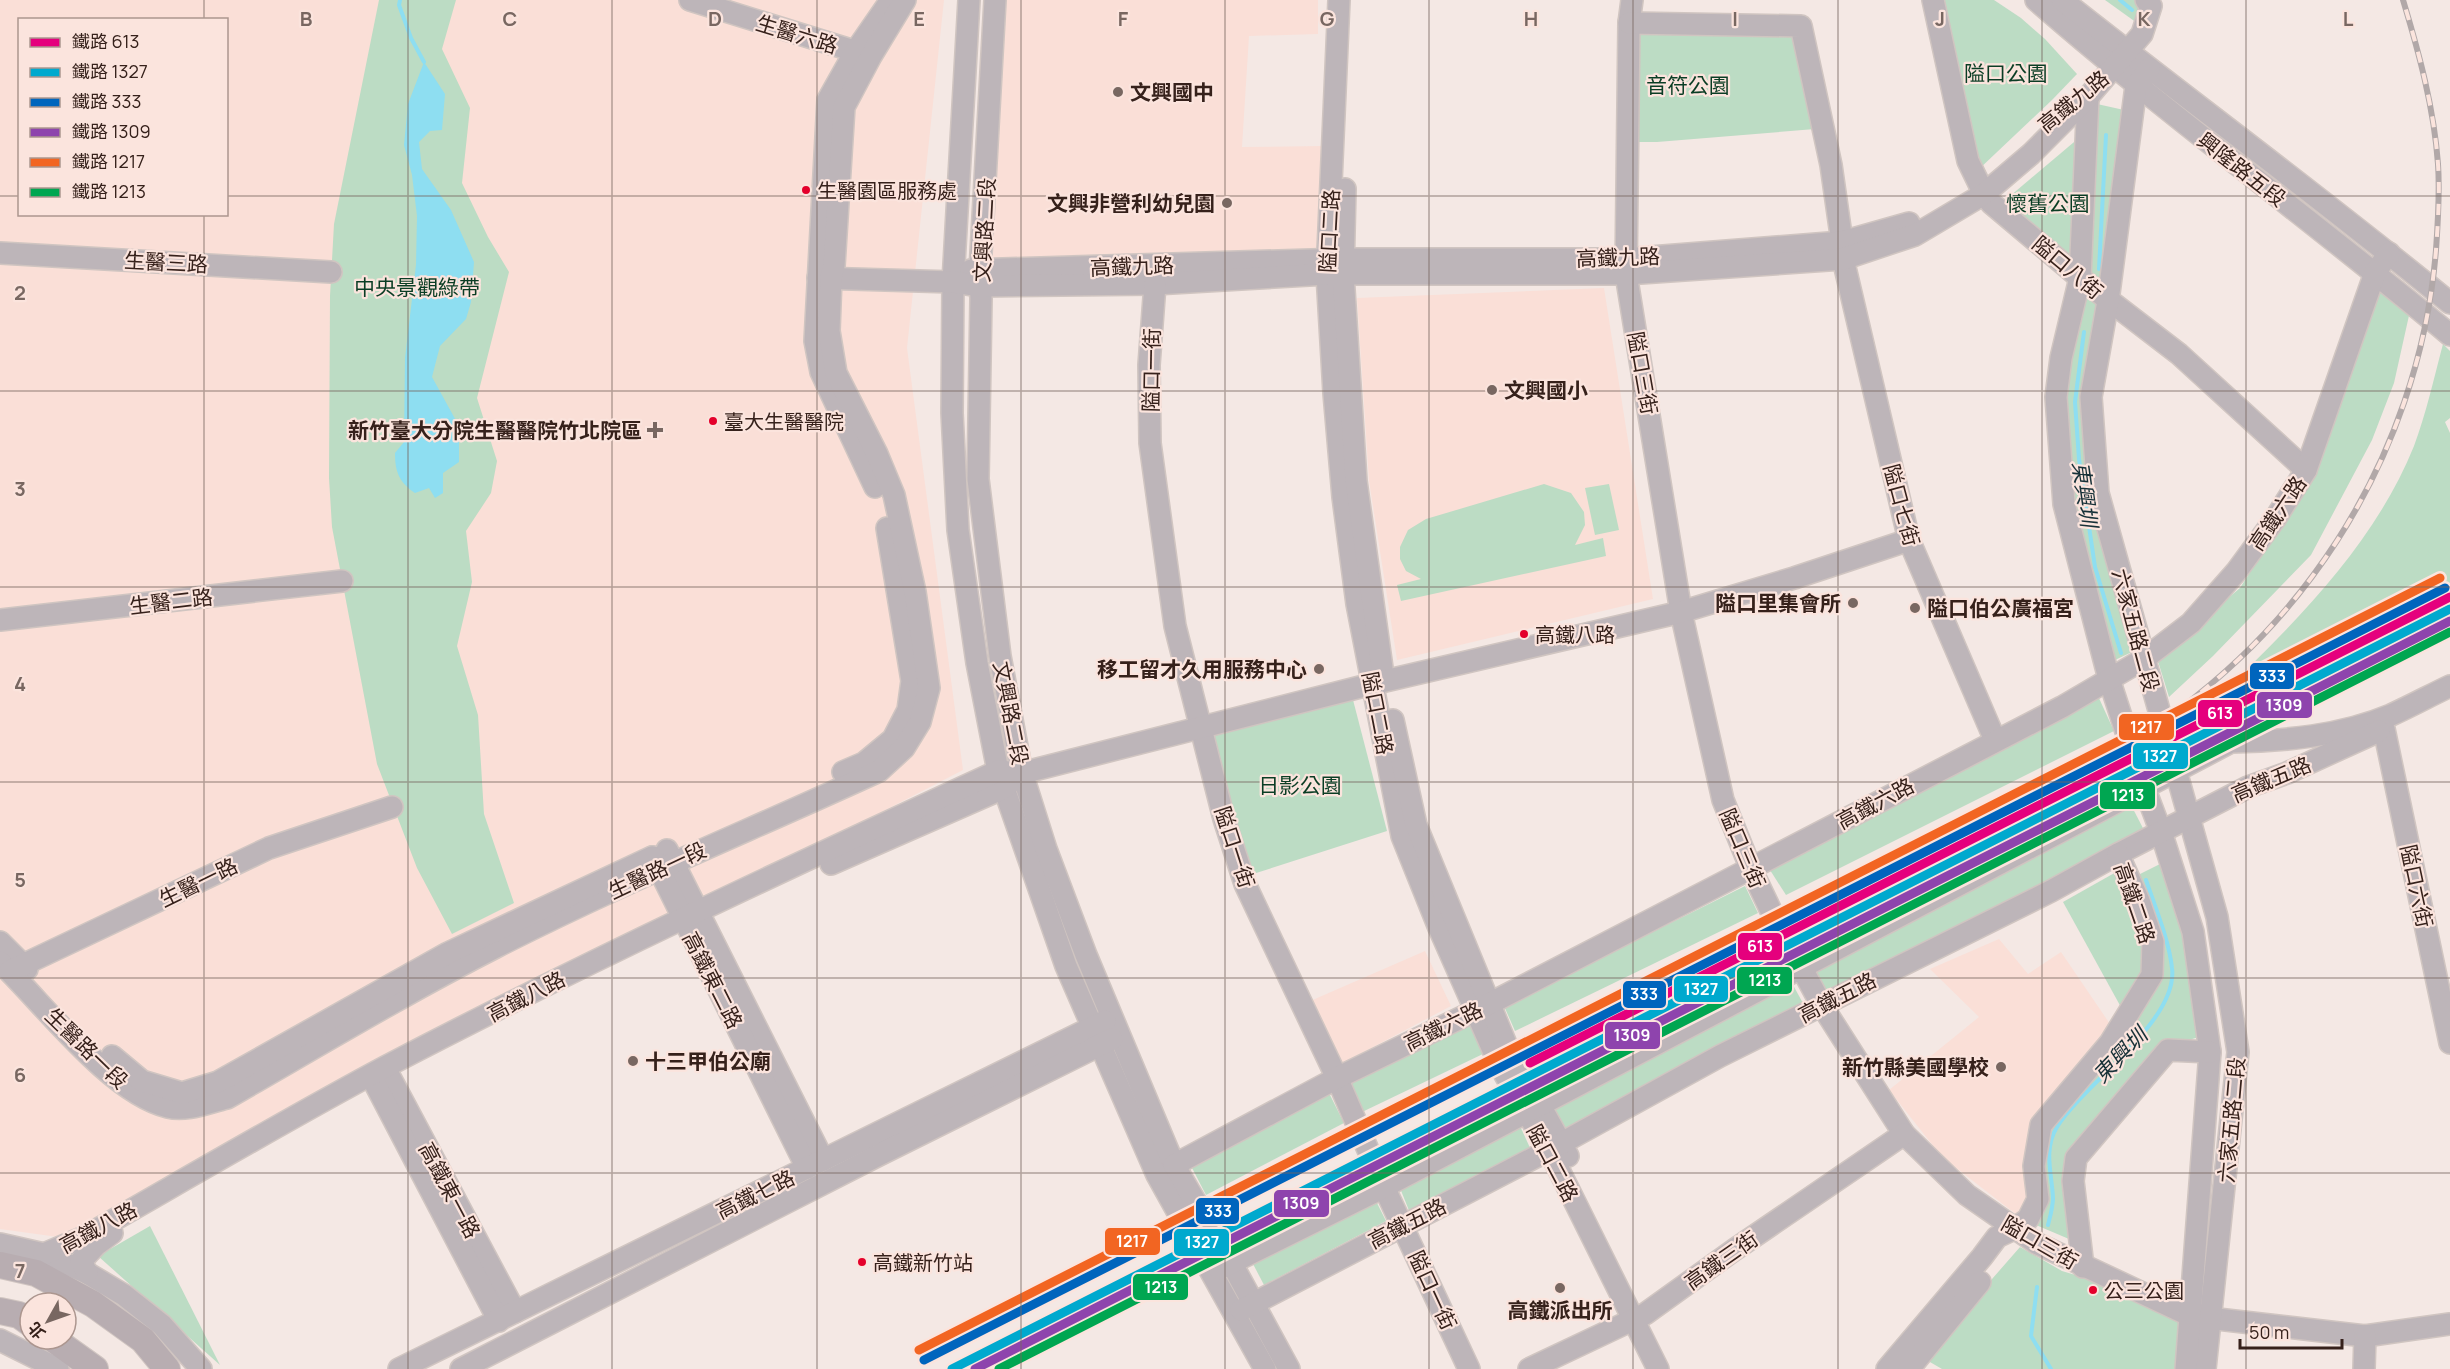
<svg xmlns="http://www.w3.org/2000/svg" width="2450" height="1369" font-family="Manrope,'Noto Sans TC',sans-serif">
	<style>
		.built { fill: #fadfd7; fill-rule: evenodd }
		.green { fill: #bcdcc4 }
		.water { fill: #8edef1 }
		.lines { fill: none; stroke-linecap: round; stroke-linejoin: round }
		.stream { stroke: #8edef1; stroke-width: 4 }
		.minor-casing { stroke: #d0c5c1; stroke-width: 24 }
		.major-casing { stroke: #d0c5c1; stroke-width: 28 }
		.minor { stroke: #bdb5b9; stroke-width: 21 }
		.major { stroke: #b8adb1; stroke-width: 26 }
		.rail-casing { stroke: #b1a8a8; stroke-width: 6 }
		.rail { stroke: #fbe4dd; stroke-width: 4; stroke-dasharray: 11; stroke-linecap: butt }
		.rail-1-casing { stroke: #fbe4dd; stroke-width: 14 }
		.rail-2-casing { stroke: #fbe4dd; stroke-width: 14 }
		.rail-3-casing { stroke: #fbe4dd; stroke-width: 14 }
		.rail-4-casing { stroke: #fbe4dd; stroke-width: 14 }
		.rail-5-casing { stroke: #fbe4dd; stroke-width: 14 }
		.rail-6-casing { stroke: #fbe4dd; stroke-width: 14 }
		.rail-1 { stroke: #e5007d; stroke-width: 9 }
		.rail-2 { stroke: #00a9ce; stroke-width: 9 }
		.rail-3 { stroke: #0065bd; stroke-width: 9 }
		.rail-4 { stroke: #8e44ad; stroke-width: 9 }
		.rail-5 { stroke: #f26522; stroke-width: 9 }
		.rail-6 { stroke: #00a651; stroke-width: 9 }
		.grid { fill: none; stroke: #786761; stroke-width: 1.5; stroke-opacity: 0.55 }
		.poi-dot { fill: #786761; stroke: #fbe4dd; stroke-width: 2 }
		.bus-dot { fill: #e4002b; stroke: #fbe4dd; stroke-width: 2 }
		.labels { text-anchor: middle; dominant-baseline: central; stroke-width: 4.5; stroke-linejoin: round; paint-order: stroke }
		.bus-label { font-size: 20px; fill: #36211b; stroke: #fbe4dd; text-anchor: start }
		.street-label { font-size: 21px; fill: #36211b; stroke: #fbe4dd }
		.park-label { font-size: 21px; fill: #0a3d24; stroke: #fbe4dd }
		.poi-label { font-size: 21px; font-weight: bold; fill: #36211b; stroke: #fbe4dd; text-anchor: end }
		.water-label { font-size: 22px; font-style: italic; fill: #173138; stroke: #fbe4dd }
		.grid-label { font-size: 20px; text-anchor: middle; font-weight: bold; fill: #786761; stroke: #fbe4dd; stroke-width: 4.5; stroke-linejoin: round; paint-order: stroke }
		.line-badge { stroke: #fbe4dd; stroke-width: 2 }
		.badge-label { font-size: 16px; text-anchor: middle; font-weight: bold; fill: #fff }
	</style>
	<rect width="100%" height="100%" fill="#f4e8e4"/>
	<g class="built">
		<path d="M 0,0 L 944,0 L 907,348 L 963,770 L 58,1237 L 0,1229 ZM 20,20 L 226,20 L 226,214 L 20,214 Z"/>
		<polygon points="996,0 1318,0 1318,34 1249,36 1242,147 1324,146 1327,262 982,261"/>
		<polygon points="1604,288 1653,599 1397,660 1369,481 1357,298"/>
		<polygon points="1999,939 2028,974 2061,952 2112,1027 2030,1201 2017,1215 1942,1157 1889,1090 1979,1017 1930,969"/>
		<polygon points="1425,951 1451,1006 1339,1065 1308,1002"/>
	</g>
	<g class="green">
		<polygon points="379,0 456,0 442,49 470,108 462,183 488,237 509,272 477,398 497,461 491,493 466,531 472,582 457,646 478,715 484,814 514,903 452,934 417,868 377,764 332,527 329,478 330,296 334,224"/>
		<polygon points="1934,0 1994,0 2021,18 2045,39 2077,74 2052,100 1977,171"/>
		<polygon points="2105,0 2140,0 2145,7 2137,23"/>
		<polygon points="1633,30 1795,36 1815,129 1657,142 1635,142"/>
		<polygon points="2097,104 2124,110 2104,282 2086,273"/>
		<polygon points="2080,137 2073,265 2003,202"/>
		<polygon points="2378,290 2410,311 2394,383 2372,440 2311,555 2213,656 2169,697 2157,658 2240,588 2316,469"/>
		<polygon points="2081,294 2101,306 2084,398 2134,651 2113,661 2073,512 2064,393"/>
		<path d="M 2443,344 L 2450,351 L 2450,418 L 2445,422 L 2450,433 L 2450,585 L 2211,704 C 2289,629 2373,548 2414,446 C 2426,414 2434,378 2443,344 Z"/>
		<polygon points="1544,484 1571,493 1584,512 1585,525 1575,545 1603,538 1606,556 1401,601 1397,585 1421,579 1406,571 1400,559 1400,547 1408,530 1426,519"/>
		<polygon points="1609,484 1619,530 1595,535 1585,488"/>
		<polygon points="1352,696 1387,831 1253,874 1210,736"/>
		<polygon points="2098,696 2114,731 1786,895 1770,870"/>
		<polygon points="2130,803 2146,834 1826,997 1814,974"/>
		<polygon points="2162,863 2184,927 2199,1037 2155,1050 2067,1156 2069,1239 2036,1225 2039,1164 2050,1129 2155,978 2138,875"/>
		<polygon points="2118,871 2143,943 2146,973 2122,1009 2063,902"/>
		<polygon points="1745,886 1758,913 1515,1031 1504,1006"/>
		<polygon points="1793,985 1804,1005 1565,1132 1550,1104"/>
		<polygon points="1472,1023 1485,1053 1360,1113 1347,1080"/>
		<polygon points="1329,1093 1344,1123 1206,1195 1190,1164"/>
		<polygon points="1520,1126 1531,1150 1410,1213 1400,1188"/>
		<polygon points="1375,1199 1386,1221 1264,1285 1252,1262"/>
		<polygon points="150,1226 220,1365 98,1256"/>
		<polygon points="2020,1247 2062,1271 2132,1292 2185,1318 2180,1369 1942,1369 1923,1358"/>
	</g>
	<path class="water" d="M 424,62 L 445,94 L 442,130 L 430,131 L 419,142 L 422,169 L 451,210 L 474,262 L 471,302 L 466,319 L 440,346 L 432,377 L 459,426 L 459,462 L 443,473 L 443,493 L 435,498 L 429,488 L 415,493 C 399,482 395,472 395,453 L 404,442 L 405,358 L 416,265 L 417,216 L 412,175 L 404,145 L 408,104 Z"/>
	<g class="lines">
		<g class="stream">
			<polyline points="400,0 399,5 411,38 424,62"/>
			<polyline points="2120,0 2132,10"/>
			<polyline points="2099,269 2106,135"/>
			<polyline points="2084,332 2075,402 2079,459 2095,567 2121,653"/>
			<path d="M 2048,1225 C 2050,1217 2053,1207 2053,1198 C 2052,1174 2043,1150 2057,1127 C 2084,1084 2179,1020 2172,968 C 2169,940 2155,907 2146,880"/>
			<polyline points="2037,1287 2031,1336 2051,1369"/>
		</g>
		<defs>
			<g id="minor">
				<polyline points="690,0 867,55"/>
				<polyline points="969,0 953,282 952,413 958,530 977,663 998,771 1066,966 1157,1175 1265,1369"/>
				<polyline points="995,0 980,271 981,299 978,479 1000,656 1022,773 1046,849 1086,955 1174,1165 1232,1264 1289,1369"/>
				<polyline points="1339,0 1327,274 1334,393 1343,497 1357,604 1402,836 1439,928 1501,1068 1549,1150 1658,1369"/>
				<polyline points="1632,0 1629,23 1626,274 1681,612 1723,800 1751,869 1773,915 1821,1004 1904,1134 1967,1195 2036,1243 2191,1316 2365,1336 2450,1324"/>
				<polyline points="1933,0 1968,161 1984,194 1991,203 2080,278 2179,354 2306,470"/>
				<path d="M 2036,0 C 2170,117 2314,221 2450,335"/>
				<path d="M 2062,0 C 2191,102 2323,199 2450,303"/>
				<polyline points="1629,23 1801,26 1831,165 1842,242"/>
				<polyline points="2149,69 2136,86 2108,301 2091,397 2098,493 2217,917 2238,1052 2205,1369"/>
				<polyline points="2088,97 2080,278 2061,358 2056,397 2064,504 2109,679 2144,787 2161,832 2193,932 2210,1052 2186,1369"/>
				<polyline points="1345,189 1343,274 1356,481 1382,668"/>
				<polyline points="0,253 331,272"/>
				<polyline points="1843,259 1909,540 1995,740"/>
				<polyline points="971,270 1344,259 1625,259 1842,242 1909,223"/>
				<polyline points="818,278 953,282 981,286 1155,284 1327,274 1626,274 1843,259 1915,235 1984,194 2031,154 2088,97 2142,34 2151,6 2146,0"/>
				<polyline points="1155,284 1149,365 1150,443 1175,626 1224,819 1245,884 1337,1078 1384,1187 1469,1369"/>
				<polyline points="875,487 821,372 815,341 828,100 855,52 891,0"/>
				<polyline points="0,620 342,581"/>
				<polyline points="1393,720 1416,825 1506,1044 1568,1156"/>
				<polyline points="2384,729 2450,1043"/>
				<polyline points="843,772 864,763 893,739 908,710 912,681 887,528"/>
				<polyline points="667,850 823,1160"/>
				<polyline points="653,857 807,1168"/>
				<polyline points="831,864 1004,788 1014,779"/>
				<polyline points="0,942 27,969"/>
				<path d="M 0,962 C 44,1004 110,1093 168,1107 C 187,1112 209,1102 227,1098 C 316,1047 404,994 496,947 C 621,883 751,830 879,771 L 904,748 L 920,722 L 929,688 L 915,592 L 894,495 L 877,454 L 836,373 L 829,331 L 831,277 L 834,266 L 844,107 L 871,56 L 905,0"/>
				<polyline points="10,971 269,848 392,807"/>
				<polyline points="112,1056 142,1081 182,1093 218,1082 448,953 652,857"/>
				<polyline points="385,1068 515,1312"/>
				<polyline points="372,1078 499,1321"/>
				<polyline points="1174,1165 1337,1078 1489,1004 2062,707 2144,659 2191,623 2236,572 2275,519 2306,470 2375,273 2389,253"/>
				<polyline points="0,1244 44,1254 87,1273 124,1295 162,1325 201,1369"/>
				<path d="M 44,1254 L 84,1237 C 184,1180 284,1121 385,1067 C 586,962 792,866 998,771 L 1022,773 L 1372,684 L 1681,612 L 1794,578 L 1909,540"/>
				<polyline points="2083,1267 2073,1181 2076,1158 2168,1050 2210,1052"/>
				<path d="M 1219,1269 L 1384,1187 L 2231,742 C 2285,741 2341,736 2391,715 C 2411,706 2431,695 2450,686"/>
				<polyline points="87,1273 81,1261 96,1245 112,1233"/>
				<polyline points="1241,1310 1549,1150 1720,1056 2051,891 2118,854 2248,787 2287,773 2379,731"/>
				<polyline points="0,1340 58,1369"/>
				<polyline points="399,1369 1105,1021"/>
				<polyline points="461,1369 877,1156 1112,1039"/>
				<polyline points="1529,1369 1645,1314 1734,1250 1904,1134"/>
				<polyline points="1887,1369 1982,1257 1997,1237 2014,1229 2028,1219 2038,1199 2034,1166 2041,1125 2110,1043 2152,975 2153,942 2139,901 2118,854"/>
				<polyline points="1909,1369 1980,1282"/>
				<polyline points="2364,1369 2365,1336"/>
			</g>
			<g id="major">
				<polyline points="0,1265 36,1273 93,1304 143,1340 167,1369"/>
				<polyline points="0,1311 19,1315 30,1323"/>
				<polyline points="53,1339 95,1369"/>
			</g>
		</defs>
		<use href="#minor" class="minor-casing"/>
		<use href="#major" class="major-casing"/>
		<use href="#minor" class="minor"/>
		<use href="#major" class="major"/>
		<defs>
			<path id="rail" d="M 1189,1223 L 1267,1174 L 1345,1132 L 1525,1051 L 2113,752 C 2296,649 2419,460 2436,250 C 2438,222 2440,193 2438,164 C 2434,108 2419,53 2403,0"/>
		</defs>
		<use href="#rail" class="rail-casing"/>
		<use href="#rail" class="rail"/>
		<defs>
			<polyline id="rail-1" points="1530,1063 2450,597"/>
			<polyline id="rail-2" points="952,1369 2450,609"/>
			<polyline id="rail-3" points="924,1360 2445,588"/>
			<polyline id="rail-4" points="975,1369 2450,621"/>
			<polyline id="rail-5" points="919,1350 2440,578"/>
			<polyline id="rail-6" points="999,1369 2450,632"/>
		</defs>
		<use href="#rail-1" class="rail-1-casing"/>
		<use href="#rail-2" class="rail-2-casing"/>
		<use href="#rail-3" class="rail-3-casing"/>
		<use href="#rail-4" class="rail-4-casing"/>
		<use href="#rail-5" class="rail-5-casing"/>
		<use href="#rail-6" class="rail-6-casing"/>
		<use href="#rail-1" class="rail-1"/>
		<use href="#rail-2" class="rail-2"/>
		<use href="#rail-3" class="rail-3"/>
		<use href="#rail-4" class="rail-4"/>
		<use href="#rail-5" class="rail-5"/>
		<use href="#rail-6" class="rail-6"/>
	</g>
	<path class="grid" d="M 204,0 L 204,20M 408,0 L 408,1369M 612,0 L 612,1369M 817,0 L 817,1369M 1021,0 L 1021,1369M 1225,0 L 1225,1369M 1429,0 L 1429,1369M 1633,0 L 1633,1369M 1838,0 L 1838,1369M 2042,0 L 2042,1369M 2246,0 L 2246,1369M 0,196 L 20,196M 226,196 L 2450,196M 204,214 L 204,1369M 0,391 L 2450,391M 0,587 L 2450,587M 0,782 L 2450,782M 0,978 L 2450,978M 0,1173 L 2450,1173"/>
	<g class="poi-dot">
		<circle cx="1118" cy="92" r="6"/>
		<circle cx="1227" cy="203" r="6"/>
		<circle cx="1492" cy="390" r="6"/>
		<path d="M652 421h6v6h6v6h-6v6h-6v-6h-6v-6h6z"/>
		<circle cx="1853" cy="603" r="6"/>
		<circle cx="1915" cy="608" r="6"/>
		<circle cx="1319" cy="669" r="6"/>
		<circle cx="633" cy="1061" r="6"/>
		<circle cx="2001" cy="1067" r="6"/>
		<circle cx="1560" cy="1288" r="6"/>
	</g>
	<g class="bus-dot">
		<circle cx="806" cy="190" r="5"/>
		<circle cx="713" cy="421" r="5"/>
		<circle cx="1524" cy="634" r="5"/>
		<circle cx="862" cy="1262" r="5"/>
		<circle cx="2093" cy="1290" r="5"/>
	</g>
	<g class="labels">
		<g class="bus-label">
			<text x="817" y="190">生醫園區服務處</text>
			<text x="724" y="421">臺大生醫醫院</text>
			<text x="1535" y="634">高鐵八路</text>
			<text x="873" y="1262">高鐵新竹站</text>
			<text x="2104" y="1290">公三公園</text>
		</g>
		<g class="street-label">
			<text transform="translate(797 34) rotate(17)">生醫六路</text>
			<text transform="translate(2073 101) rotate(-39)">高鐵九路</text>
			<text transform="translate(2242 169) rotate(38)">興隆路五段</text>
			<text transform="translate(984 230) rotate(-87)">文興路二段</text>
			<text transform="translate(1329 231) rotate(-87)">隘口二路</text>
			<text transform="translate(1618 257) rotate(-2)">高鐵九路</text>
			<text transform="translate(166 262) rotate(3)">生醫三路</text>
			<text transform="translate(1132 266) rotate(-2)">高鐵九路</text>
			<text transform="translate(2068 267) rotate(40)">隘口八街</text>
			<text transform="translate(1151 370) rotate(-89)">隘口一街</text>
			<text transform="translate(1643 373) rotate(80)">隘口三街</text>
			<text transform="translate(1902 505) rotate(75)">隘口七街</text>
			<text transform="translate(2277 513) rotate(-56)">高鐵六路</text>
			<text transform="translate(171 601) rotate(-7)">生醫二路</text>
			<text transform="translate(2136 630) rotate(75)">六家五路二段</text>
			<text transform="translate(1011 713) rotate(79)">文興路二段</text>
			<text transform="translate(1378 713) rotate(79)">隘口二路</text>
			<text transform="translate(2271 779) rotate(-23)">高鐵五路</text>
			<text transform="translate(1875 803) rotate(-28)">高鐵六路</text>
			<text transform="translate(1235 847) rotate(72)">隘口一街</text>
			<text transform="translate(1743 848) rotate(67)">隘口三街</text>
			<text transform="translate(657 870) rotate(-25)">生醫路一段</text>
			<text transform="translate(198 882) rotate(-26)">生醫一路</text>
			<text transform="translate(2417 886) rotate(78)">隘口六街</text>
			<text transform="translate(2135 903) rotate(71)">高鐵二路</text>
			<text transform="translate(713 980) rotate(63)">高鐵東二路</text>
			<text transform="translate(526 996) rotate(-27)">高鐵八路</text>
			<text transform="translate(1837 997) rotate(-27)">高鐵五路</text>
			<text transform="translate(1443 1026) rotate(-26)">高鐵六路</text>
			<text transform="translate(87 1048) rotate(44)">生醫路一段</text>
			<text transform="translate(2231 1120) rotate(-85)">六家五路二段</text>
			<text transform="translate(1553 1163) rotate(62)">隘口二路</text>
			<text transform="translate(450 1190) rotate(62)">高鐵東一路</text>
			<text transform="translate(755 1194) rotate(-26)">高鐵七路</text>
			<text transform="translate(1407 1223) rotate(-27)">高鐵五路</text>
			<text transform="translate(98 1227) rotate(-28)">高鐵八路</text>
			<text transform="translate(2040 1242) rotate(30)">隘口三街</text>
			<text transform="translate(1721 1260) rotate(-35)">高鐵三街</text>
			<text transform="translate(1433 1290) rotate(65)">隘口一街</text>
		</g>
		<g class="park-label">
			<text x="2006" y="73">隘口公園</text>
			<text x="1688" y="85">音符公園</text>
			<text x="2048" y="203">懷舊公園</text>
			<text x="417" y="287">中央景觀綠帶</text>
			<text x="1300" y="785">日影公園</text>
		</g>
		<g class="poi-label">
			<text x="1130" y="92" text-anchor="start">文興國中</text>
			<text x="1215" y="203">文興非營利幼兒園</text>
			<text x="1504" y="390" text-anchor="start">文興國小</text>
			<text x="642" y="430">新竹臺大分院生醫醫院竹北院區</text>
			<text x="1841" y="603">隘口里集會所</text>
			<text x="1927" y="608" text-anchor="start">隘口伯公廣福宮</text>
			<text x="1307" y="669">移工留才久用服務中心</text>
			<text x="645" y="1061" text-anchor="start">十三甲伯公廟</text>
			<text x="1989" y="1067">新竹縣美國學校</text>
			<text x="1560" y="1310" text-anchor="middle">高鐵派出所</text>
		</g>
		<g class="water-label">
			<text transform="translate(2085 494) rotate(82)">東興圳</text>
			<text transform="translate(2120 1055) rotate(-46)">東興圳</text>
		</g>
	</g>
	<g class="grid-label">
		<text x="306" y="26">B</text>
		<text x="510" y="26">C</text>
		<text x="715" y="26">D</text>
		<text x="919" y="26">E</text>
		<text x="1123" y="26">F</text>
		<text x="1327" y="26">G</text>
		<text x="1531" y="26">H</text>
		<text x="1735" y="26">I</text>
		<text x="1940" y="26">J</text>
		<text x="2144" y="26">K</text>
		<text x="2348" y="26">L</text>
		<text x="20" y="300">2</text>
		<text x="20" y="496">3</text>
		<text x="20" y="691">4</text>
		<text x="20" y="887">5</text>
		<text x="20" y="1082">6</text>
		<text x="20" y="1278">7</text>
	</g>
	<g class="line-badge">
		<rect x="2249" y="662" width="46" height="28" rx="6" fill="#0065bd"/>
		<rect x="2256" y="691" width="57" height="28" rx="6" fill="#8e44ad"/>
		<rect x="2197" y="699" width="46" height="29" rx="6" fill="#e5007d"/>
		<rect x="2118" y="713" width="57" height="28" rx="6" fill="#f26522"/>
		<rect x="2132" y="742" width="57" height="28" rx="6" fill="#00a9ce"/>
		<rect x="2099" y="781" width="57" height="29" rx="6" fill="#00a651"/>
		<rect x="1737" y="932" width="46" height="29" rx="6" fill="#e5007d"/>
		<rect x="1736" y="966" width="57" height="29" rx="6" fill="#00a651"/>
		<rect x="1673" y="975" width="56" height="28" rx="6" fill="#00a9ce"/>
		<rect x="1622" y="980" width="45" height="29" rx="6" fill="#0065bd"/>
		<rect x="1604" y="1021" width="57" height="29" rx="6" fill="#8e44ad"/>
		<rect x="1273" y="1189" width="57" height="29" rx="6" fill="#8e44ad"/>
		<rect x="1195" y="1197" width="45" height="28" rx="6" fill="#0065bd"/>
		<rect x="1104" y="1227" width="57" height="29" rx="6" fill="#f26522"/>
		<rect x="1173" y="1228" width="57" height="29" rx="6" fill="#00a9ce"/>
		<rect x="1132" y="1273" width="57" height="28" rx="6" fill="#00a651"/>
	</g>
	<g class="badge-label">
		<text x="2272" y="682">333</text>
		<text x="2284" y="711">1309</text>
		<text x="2220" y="719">613</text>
		<text x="2146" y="733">1217</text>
		<text x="2160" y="762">1327</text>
		<text x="2128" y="801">1213</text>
		<text x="1760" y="952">613</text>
		<text x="1765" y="986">1213</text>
		<text x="1701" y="995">1327</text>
		<text x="1644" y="1000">333</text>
		<text x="1632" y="1041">1309</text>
		<text x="1301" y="1209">1309</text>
		<text x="1218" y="1217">333</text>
		<text x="1132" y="1247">1217</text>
		<text x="1202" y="1248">1327</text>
		<text x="1161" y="1293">1213</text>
	</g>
	<rect x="18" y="18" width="210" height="198" fill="#fbe4dd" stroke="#ac968f" stroke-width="1.5"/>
	<rect x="30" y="38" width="30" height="9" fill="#e5007d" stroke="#ac968f" stroke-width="1.5"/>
	<text x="72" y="48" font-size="18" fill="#36211b">鐵路 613</text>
	<rect x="30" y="68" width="30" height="9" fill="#00a9ce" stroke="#ac968f" stroke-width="1.5"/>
	<text x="72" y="78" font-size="18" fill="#36211b">鐵路 1327</text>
	<rect x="30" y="98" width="30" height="9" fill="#0065bd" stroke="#ac968f" stroke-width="1.5"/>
	<text x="72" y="108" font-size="18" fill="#36211b">鐵路 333</text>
	<rect x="30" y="128" width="30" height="9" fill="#8e44ad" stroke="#ac968f" stroke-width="1.5"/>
	<text x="72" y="138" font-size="18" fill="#36211b">鐵路 1309</text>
	<rect x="30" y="158" width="30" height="9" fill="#f26522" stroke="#ac968f" stroke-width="1.5"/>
	<text x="72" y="168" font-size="18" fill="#36211b">鐵路 1217</text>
	<rect x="30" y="188" width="30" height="9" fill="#00a651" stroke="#ac968f" stroke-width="1.5"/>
	<text x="72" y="198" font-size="18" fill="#36211b">鐵路 1213</text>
	<g transform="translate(48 1321) rotate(230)"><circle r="28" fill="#fbe4dd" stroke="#ac968f" stroke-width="1.5"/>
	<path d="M0-4.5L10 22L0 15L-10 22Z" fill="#786761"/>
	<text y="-9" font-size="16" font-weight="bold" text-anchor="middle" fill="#36211b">北</text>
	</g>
	<path d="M2240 1339v9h102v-9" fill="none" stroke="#36211b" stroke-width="3"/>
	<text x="2249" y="1339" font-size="18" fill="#36211b" stroke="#fbe4dd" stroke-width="4.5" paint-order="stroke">50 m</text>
</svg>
